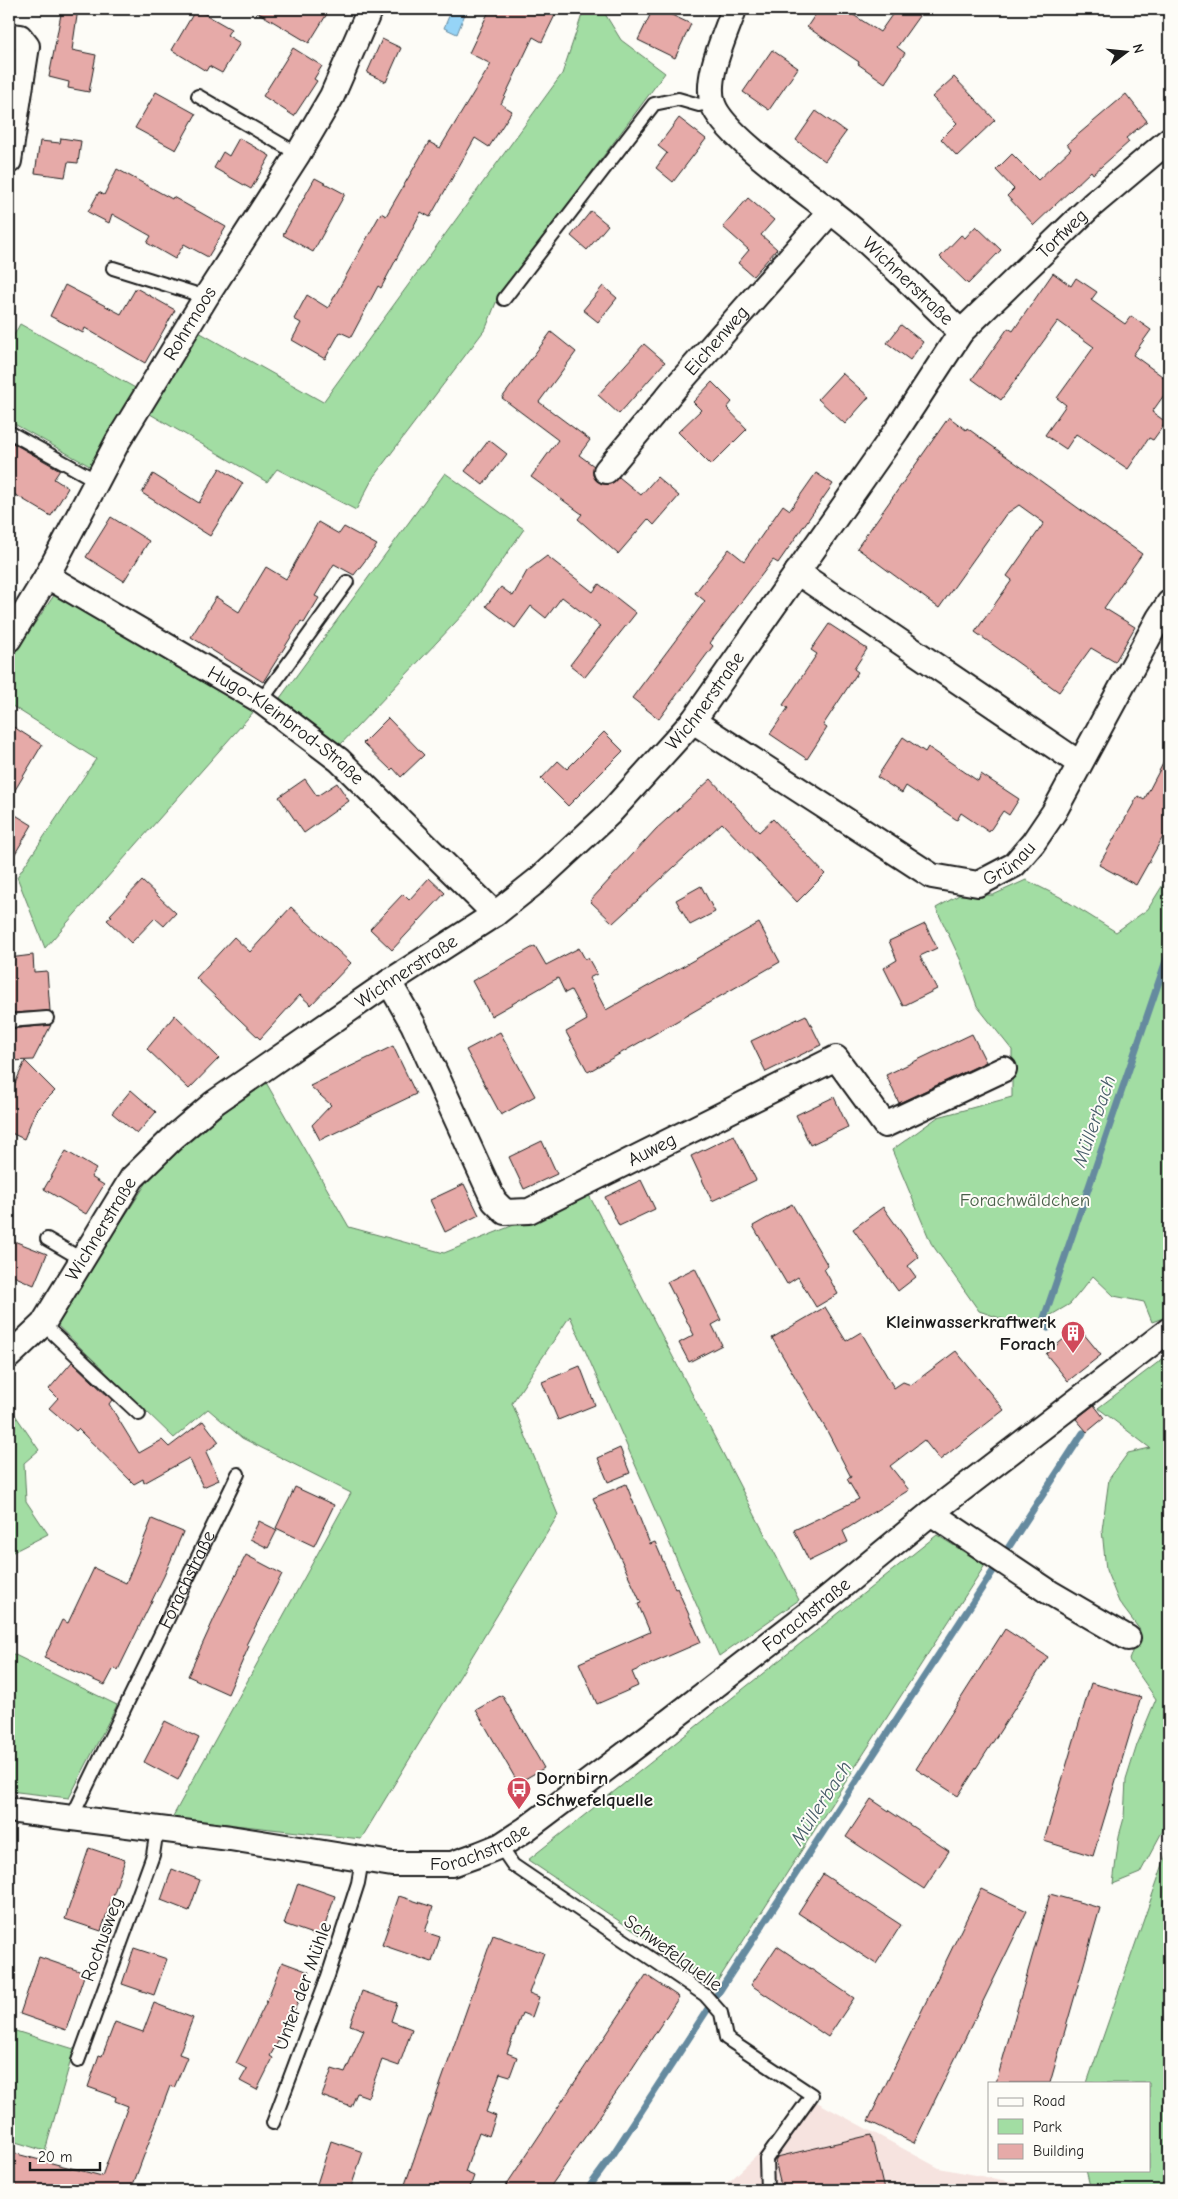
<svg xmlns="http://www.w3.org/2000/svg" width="1178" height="2199" font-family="'Comic Neue',sans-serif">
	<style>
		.built { fill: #f6e3df }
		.green { fill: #a2dda3; stroke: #5f7c60 }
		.water { fill: #96d4f7; stroke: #658a9f }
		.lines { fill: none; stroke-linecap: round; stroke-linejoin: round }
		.stream { stroke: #658a9f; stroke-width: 7 }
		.building { fill: #e6aaa8; stroke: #1c1c1c }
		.service-casing { stroke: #1c1c1c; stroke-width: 16 }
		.minor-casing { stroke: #1c1c1c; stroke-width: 28 }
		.service { stroke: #fdfcf7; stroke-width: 12 }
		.minor { stroke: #fdfcf7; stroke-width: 24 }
		.labels { text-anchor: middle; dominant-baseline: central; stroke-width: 4; stroke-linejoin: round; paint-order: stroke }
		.street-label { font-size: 19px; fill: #1c1c1c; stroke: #fdfcf7 }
		.park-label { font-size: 19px; fill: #4b604b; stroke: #fdfcf7 }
		.poi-label { font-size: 19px; font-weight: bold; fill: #1c1c1c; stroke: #fdfcf7; text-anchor: end }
		.water-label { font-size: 20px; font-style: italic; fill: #475c69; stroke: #fdfcf7 }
	</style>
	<rect width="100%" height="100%" fill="#fdfcf7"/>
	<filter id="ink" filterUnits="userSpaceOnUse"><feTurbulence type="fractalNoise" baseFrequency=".02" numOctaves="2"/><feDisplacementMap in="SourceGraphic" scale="10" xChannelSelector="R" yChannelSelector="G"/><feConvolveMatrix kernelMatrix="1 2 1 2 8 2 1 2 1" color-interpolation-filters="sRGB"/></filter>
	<g filter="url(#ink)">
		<polygon class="built" points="815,2101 939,2168 1044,2188 1045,2190 715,2190 731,2180"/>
		<g class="green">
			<polygon points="584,9 602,9 621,40 665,73 497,300 486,328 374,476 356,510 277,469 267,482 150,414 197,331 323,402 562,74"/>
			<polygon points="20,324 139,390 95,469 9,421 9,344"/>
			<polygon points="445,473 524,529 469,608 340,745 280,698"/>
			<polygon points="57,591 256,709 45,948 17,877 96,759 9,704 9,661"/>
			<polygon points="1169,875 1169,1316 1152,1322 1144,1302 1114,1296 1093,1276 1070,1304 1029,1328 979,1311 931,1243 892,1150 938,1117 1012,1097 1012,1050 977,1006 960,959 936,908 959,895 993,895 1026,880 1060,897 1116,932 1148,909"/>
			<polygon points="264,1079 349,1227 444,1253 589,1195 799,1600 719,1656 570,1316 512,1403 558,1515 361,1839 172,1818 351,1493 242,1438 208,1409 174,1438 55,1323 153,1173"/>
			<polygon points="1169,1354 1169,1819 1140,1873 1113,1884 1119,1836 1124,1818 1126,1780 1137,1745 1156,1699 1129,1660 1140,1630 1119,1602 1106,1570 1102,1530 1109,1479 1128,1453 1150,1448 1098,1408"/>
			<polygon points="9,1406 39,1450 24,1463 26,1501 48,1534 9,1554"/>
			<polygon points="937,1535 985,1565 715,1985 528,1860"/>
			<polygon points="9,1652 117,1705 69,1798 9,1791"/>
			<polygon points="1169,1847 1169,2190 1091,2190 1086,2170 1149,2170 1149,2083 1087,2083"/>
			<polygon points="9,2029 74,2049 45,2151 9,2140"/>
		</g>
		<polygon class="water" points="452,9 467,9 457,34 444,28"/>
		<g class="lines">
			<g class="stream">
				<polyline points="1048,1328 1043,1321 1169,952"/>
				<polyline points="587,2190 612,2156 1083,1433"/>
			</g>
		</g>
		<g class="building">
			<polygon points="62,9 78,9 72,50 96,55 89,92 68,88 69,82 49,77"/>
			<polygon points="196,9 231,29 227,35 240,43 222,73 209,66 206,71 172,50"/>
			<polygon points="252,9 330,9 309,43"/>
			<polygon points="490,9 558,9 542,42 533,37 501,104 512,111 489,147 475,138 430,217 421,212 381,288 378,286 351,337 340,332 325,359 292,340 301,323 294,319 307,295 328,308 381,213 386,216 429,142 440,148 491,64 469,53"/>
			<polygon points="653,9 659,9 691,24 675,58 638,40"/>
			<polygon points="819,9 844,9 880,32 896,9 924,9 897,47 905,53 885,83 858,64 859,62 807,27"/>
			<polygon points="382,39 401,48 386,82 367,73"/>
			<polygon points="293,48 322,66 314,79 317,81 294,116 263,96"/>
			<polygon points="772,50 798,68 769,110 743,92"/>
			<polygon points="954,77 995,120 957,156 941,139 957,123 932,97"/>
			<polygon points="156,92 196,114 176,150 135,128"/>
			<polygon points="1126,94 1147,121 1126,138 1129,142 1093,174 1091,171 1034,225 1007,196 1014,189 996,170 1012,154 1038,180 1071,149 1067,144"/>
			<polygon points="816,111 846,132 825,161 796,140"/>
			<polygon points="679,118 706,139 673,182 656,168 667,153 658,146"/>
			<polygon points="61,138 81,141 78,163 68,162 65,177 35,173 40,141 60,143"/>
			<polygon points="239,138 270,156 251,189 214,168 223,152 229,156"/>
			<polygon points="117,169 172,199 173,197 226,227 208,257 184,244 175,259 147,243 151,236 112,214 109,223 88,212 99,192 104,195"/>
			<polygon points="315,178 345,194 313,252 283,235"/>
			<polygon points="748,198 774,220 761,235 777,249 753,276 738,263 749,250 723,227"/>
			<polygon points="591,211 608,225 587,250 571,236"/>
			<polygon points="976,226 1001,250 968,284 940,257 961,235 965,238"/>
			<polygon points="1053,273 1071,286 1076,278 1097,292 1091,300 1125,324 1131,316 1151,330 1133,355 1169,381 1169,388 1152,412 1166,422 1153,440 1149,438 1128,469 1076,434 1066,449 1045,435 1066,405 1057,398 1094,347 1058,321 1001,400 972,379 1008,328 1013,331"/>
			<polygon points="65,285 121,314 136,288 175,310 145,363 85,328 83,333 50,316"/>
			<polygon points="603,286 617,298 598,322 583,310"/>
			<polygon points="901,325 923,342 910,360 887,343"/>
			<polygon points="551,332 576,352 539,402 590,440 579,455 594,466 593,475 597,481 603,484 610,484 619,477 641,495 657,477 679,496 654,525 648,519 618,554 578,519 582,514 531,477 558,440 502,398"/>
			<polygon points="644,344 665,362 619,414 598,395"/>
			<polygon points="842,373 869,397 845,424 818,399"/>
			<polygon points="712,382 732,402 727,408 747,429 711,465 678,432 701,410 693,402"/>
			<polygon points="949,417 966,430 967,428 1142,554 1104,608 1135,627 1115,662 1091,648 1059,692 975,632 1012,580 1007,576 1044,523 1019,505 1006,514 939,608 857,548"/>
			<polygon points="489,440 507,454 483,485 465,471"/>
			<polygon points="9,441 60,470 54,479 68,488 51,516 9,491"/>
			<polygon points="220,468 243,483 210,536 142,493 153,474 199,503"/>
			<polygon points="816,473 833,484 778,563 773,560 710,643 713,646 659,719 632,698 705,601 695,593 729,549 744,561 783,505 790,510"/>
			<polygon points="111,517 149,541 124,581 86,557"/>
			<polygon points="318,522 339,534 344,527 377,545 354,575 334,564 315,596 319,598 304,623 301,621 263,682 191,637 216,597 239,612 266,567 286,579"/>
			<polygon points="547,556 593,592 599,584 636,613 585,677 570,665 600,626 562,597 546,618 531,606 515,628 486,606 501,587 513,596 527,571"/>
			<polygon points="829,624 867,649 854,669 858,672 823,725 827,728 807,759 770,734 788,708 783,705 817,654 811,650"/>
			<polygon points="388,718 424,755 401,777 393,768 391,770 363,743"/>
			<polygon points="9,724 42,745 9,800"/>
			<polygon points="604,732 623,751 568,806 541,779 558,761 567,769"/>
			<polygon points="903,737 925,752 928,747 978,781 981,774 1019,799 1009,815 1003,811 989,832 961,813 957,820 906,786 902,793 877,777"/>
			<polygon points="1169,752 1169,826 1136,885 1099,865 1138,796 1144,800"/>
			<polygon points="305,779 317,796 337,783 349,801 304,833 279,797"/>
			<polygon points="711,779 759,832 773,819 825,874 797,902 722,823 613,923 590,901 656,829"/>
			<polygon points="9,811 32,825 9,864"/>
			<polygon points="429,878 445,893 392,950 370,929 403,894 409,900"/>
			<polygon points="142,881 176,913 164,926 155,918 131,943 107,920 112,916 110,915"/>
			<polygon points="701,886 715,912 690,925 676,900"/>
			<polygon points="291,907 351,963 311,1005 300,995 260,1039 196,978 234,937 250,952"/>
			<polygon points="759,923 780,962 588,1072 566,1032 587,1020 571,990 565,993 558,978 491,1016 472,981 535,946 546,965 579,948 585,959 588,958 597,974 589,978 606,1010"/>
			<polygon points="925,924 937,948 920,956 937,989 903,1006 884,968 897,960 889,941"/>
			<polygon points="33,955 34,972 47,971 50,1011 9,1013 9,958"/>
			<polygon points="175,1015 219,1058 189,1089 147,1049"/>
			<polygon points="806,1015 821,1045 766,1072 751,1041"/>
			<polygon points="51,1025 33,1060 9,1061 9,1029"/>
			<polygon points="500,1032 535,1096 501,1115 466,1050"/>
			<polygon points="972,1034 986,1062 899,1103 886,1075"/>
			<polygon points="393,1046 416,1094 320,1140 312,1125 331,1105 310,1086"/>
			<polygon points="25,1061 55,1091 36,1110 24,1139 9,1132 9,1097"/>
			<polygon points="131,1090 156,1112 137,1134 112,1113"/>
			<polygon points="834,1097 848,1127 810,1145 796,1115"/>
			<polygon points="734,1135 756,1180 712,1201 691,1156"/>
			<polygon points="542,1141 557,1174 524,1189 509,1157"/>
			<polygon points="66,1151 96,1169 91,1177 104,1185 86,1214 44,1189"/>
			<polygon points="641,1180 655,1209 619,1226 605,1197"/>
			<polygon points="464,1184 479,1215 445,1232 430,1200"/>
			<polygon points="792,1204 828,1266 824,1269 838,1294 816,1307 798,1277 787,1284 753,1226"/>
			<polygon points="883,1207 919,1257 908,1266 916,1277 898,1291 853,1229"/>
			<polygon points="14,1241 47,1254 34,1285 9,1274 9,1255"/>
			<polygon points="695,1268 721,1320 712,1325 722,1345 689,1362 679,1343 694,1335 667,1282"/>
			<polygon points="825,1307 846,1341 861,1332 894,1388 903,1382 911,1385 956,1351 1004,1410 940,1460 924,1440 890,1466 909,1490 843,1531 848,1542 809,1561 794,1530 859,1499 847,1479 851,1477 826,1429 772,1338"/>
			<polygon points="1078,1327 1101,1355 1068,1381 1046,1354"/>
			<polygon points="72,1362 112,1400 109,1404 139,1453 162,1440 169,1447 203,1421 219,1442 206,1452 219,1480 203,1487 189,1458 144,1483 143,1479 134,1484 78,1429 76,1431 49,1408 58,1398 49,1389"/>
			<polygon points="580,1366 595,1405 558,1420 542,1382"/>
			<polygon points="1094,1405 1104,1418 1087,1432 1076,1419"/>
			<polygon points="620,1448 630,1473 608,1482 598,1458"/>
			<polygon points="626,1484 650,1544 655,1542 675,1589 677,1588 701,1642 632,1672 638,1686 597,1704 579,1663 650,1632 638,1604 641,1603 593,1498"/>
			<polygon points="295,1487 334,1505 314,1546 276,1528"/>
			<polygon points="152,1519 183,1532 164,1576 118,1670 114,1668 105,1685 44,1658 62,1620 68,1623 94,1568 126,1583"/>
			<polygon points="259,1521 277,1530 268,1548 250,1539"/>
			<polygon points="246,1555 282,1574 246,1645 249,1646 228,1694 188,1676 218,1610"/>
			<polygon points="1005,1629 1048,1657 958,1796 916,1769"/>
			<polygon points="1091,1683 1141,1697 1093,1856 1044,1841"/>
			<polygon points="502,1695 544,1768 518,1783 476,1710"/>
			<polygon points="165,1721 199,1738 178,1780 144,1762"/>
			<polygon points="871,1799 949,1851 924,1889 846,1837"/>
			<polygon points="89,1848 125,1860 101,1931 65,1919"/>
			<polygon points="172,1869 200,1880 189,1911 161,1900"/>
			<polygon points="823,1874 901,1925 876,1964 798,1913"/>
			<polygon points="298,1883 335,1896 321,1937 284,1924"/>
			<polygon points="981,1889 1027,1911 914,2143 868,2121"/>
			<polygon points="1050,1894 1100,1908 1050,2083 996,2083"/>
			<polygon points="399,1896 433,1907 425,1932 440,1937 432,1962 382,1945"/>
			<polygon points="493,1935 544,1953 529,1993 539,1997 532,2017 522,2013 507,2053 517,2057 510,2076 500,2073 486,2112 496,2116 489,2136 479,2132 465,2172 474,2176 469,2190 403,2190"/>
			<polygon points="777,1946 854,1998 828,2037 751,1985"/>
			<polygon points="134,1948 167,1959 154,1995 122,1984"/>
			<polygon points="39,1957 85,1973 66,2030 20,2014"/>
			<polygon points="282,1962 309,1972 292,2017 270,2056 273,2058 257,2090 240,2081 247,2069 236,2063 266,2003"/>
			<polygon points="646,1975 679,1997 622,2084 548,2190 503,2190"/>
			<polygon points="362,1991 397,2003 391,2021 412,2029 399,2066 382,2060 368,2097 357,2093 351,2107 322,2096 332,2069 345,2073 364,2030 350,2025"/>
			<polygon points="154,2003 193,2018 179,2054 187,2057 174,2088 170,2086 131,2190 9,2190 9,2152 102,2176 128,2106 115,2101 116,2097 88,2087 99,2055 102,2056 115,2022 143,2032"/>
			<polygon points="871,2135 884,2190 782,2190 775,2161 777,2157"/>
			<polygon points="331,2141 363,2152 350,2190 315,2190"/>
		</g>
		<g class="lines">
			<defs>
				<g id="service">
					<polyline points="198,96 298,154"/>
					<polyline points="113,268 206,297"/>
					<polyline points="504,299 654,104 678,99 699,105 712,102"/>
					<polyline points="9,432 97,481"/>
					<polyline points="261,701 347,582"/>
					<polyline points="9,1021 47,1018"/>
					<polyline points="47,1239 83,1260"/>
					<polyline points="43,1324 139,1414"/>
					<path id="s1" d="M 71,1819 L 238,1474"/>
					<polyline points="500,1846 513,1865 705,1995 721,2013 726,2038 812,2095 766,2159 767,2190"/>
					<polyline points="78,2061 153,1855 157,1829"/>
					<polyline points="273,2123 328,1976 358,1883 362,1860"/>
				</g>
				<g id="minor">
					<polyline points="9,36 20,37 27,46 9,161"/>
					<path id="s2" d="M 961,332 L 1092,205 L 1169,140"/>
					<path id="s3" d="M 606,471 L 674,389 L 831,211"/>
					<polyline points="797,572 1079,763"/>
					<path id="s4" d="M 47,576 L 261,701 L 339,760 L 495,914"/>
					<path id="s5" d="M 9,639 L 47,576 L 118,441 L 206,297 L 298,154 L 332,96 L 370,9"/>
					<path id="s6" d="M 693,721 L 932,876 L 978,884 L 1014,865 L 1033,843 L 1054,812 L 1159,618 L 1169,603"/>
					<path id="s7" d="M 389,982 L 413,1024 L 494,1201 L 505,1212 L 529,1211 L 836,1058 L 885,1125 L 1004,1069"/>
					<path id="s8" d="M 9,1356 L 43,1324 L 132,1178 L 175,1136 L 214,1103 L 259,1072 L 389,982 L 495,914 L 539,879 L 609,814 L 693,721 L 897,430 L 961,332 C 926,299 892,264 856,232 C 825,204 724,138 713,104 C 704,77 726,34 734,9"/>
					<polyline points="931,1513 1049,1592 1128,1638"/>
					<path id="s9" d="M 9,1810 L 230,1838 L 392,1864 L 452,1864 L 480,1854 L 500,1846 L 526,1829 L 672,1719 L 813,1610 L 931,1513 L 1169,1330"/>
				</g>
			</defs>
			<use href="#service" class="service-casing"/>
			<use href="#minor" class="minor-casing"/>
			<use href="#service" class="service"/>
			<use href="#minor" class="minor"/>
		</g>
	</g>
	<defs>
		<symbol id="building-pin" viewBox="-11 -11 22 30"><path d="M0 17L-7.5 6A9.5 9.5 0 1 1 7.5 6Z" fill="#d1495b" stroke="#fdfcf7"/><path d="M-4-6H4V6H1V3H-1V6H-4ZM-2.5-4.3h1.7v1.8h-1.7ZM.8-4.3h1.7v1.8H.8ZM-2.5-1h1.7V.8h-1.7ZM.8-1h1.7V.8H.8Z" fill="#fff"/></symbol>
		<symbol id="bus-pin" viewBox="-11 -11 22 30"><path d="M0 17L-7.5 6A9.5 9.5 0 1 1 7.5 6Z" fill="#d1495b" stroke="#fdfcf7"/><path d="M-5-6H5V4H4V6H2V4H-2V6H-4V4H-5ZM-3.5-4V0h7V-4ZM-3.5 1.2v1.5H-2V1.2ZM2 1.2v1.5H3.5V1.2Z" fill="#fff"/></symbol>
	</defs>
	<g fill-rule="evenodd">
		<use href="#building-pin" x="1059" y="1319" width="28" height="38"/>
		<use href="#bus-pin" x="505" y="1775" width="28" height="38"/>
	</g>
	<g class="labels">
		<g class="street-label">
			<text stroke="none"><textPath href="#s2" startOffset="141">Torfweg</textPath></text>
			<text transform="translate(908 281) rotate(44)">Wichnerstraße</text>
			<text stroke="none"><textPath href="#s5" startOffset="364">Rohrmoos</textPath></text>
			<text stroke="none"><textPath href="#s3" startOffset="171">Eichenweg</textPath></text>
			<text stroke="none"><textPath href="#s8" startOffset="968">Wichnerstraße</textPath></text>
			<text stroke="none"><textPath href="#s4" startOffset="282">Hugo-Kleinbrod-Straße</textPath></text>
			<text stroke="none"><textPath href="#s6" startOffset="369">Grünau</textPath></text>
			<text stroke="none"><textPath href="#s8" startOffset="562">Wichnerstraße</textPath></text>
			<text stroke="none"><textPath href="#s7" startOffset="420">Auweg</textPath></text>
			<text stroke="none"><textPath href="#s8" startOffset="158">Wichnerstraße</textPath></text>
			<text stroke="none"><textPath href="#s1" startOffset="266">Forachstraße</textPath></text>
			<text stroke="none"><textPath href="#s9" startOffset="882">Forachstraße</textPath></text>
			<text stroke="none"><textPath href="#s9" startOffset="478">Forachstraße</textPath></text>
			<text transform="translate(102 1939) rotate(-70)">Rochusweg</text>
			<text transform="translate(673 1953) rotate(36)">Schwefelquelle</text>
			<text transform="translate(303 1986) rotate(-70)">Unter der Mühle</text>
		</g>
		<g class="park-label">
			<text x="1025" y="1200">Forachwäldchen</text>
		</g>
		<g class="poi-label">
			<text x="1056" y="1322">Kleinwasserkraftwerk<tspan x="1056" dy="22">Forach</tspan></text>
			<text x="536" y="1778" text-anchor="start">Dornbirn<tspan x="536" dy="22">Schwefelquelle</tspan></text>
		</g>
		<g class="water-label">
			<text transform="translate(1094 1121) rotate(-71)">Müllerbach</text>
			<text transform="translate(821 1803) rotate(-57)">Müllerbach</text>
		</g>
	</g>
	<rect width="1178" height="2199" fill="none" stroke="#fdfcf7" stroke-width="30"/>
	<rect x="15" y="15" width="1148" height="2169" fill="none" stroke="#1c1c1c" stroke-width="2" filter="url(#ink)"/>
	<rect x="988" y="2082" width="162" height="90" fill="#fdfcf7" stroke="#a3a29f"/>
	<rect x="998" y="2098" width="25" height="8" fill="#fdfcf7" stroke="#a3a29f"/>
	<text x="1033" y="2106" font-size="15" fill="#1c1c1c">Road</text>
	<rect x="998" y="2119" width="25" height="15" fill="#a2dda3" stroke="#a3a29f"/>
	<text x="1033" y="2132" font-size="15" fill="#1c1c1c">Park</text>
	<rect x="998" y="2144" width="25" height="15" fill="#e6aaa8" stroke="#a3a29f"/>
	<text x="1033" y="2156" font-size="15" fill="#1c1c1c">Building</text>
	<g transform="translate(1126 52) rotate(74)" stroke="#fdfcf7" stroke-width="4" paint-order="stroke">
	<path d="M0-4L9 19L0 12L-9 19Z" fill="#1c1c1c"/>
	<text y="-8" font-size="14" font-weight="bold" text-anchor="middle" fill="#1c1c1c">N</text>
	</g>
	<path d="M30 2162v8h70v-8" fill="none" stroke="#1c1c1c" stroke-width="2.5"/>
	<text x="38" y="2162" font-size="15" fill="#1c1c1c" stroke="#fdfcf7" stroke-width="4" paint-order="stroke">20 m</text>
</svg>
